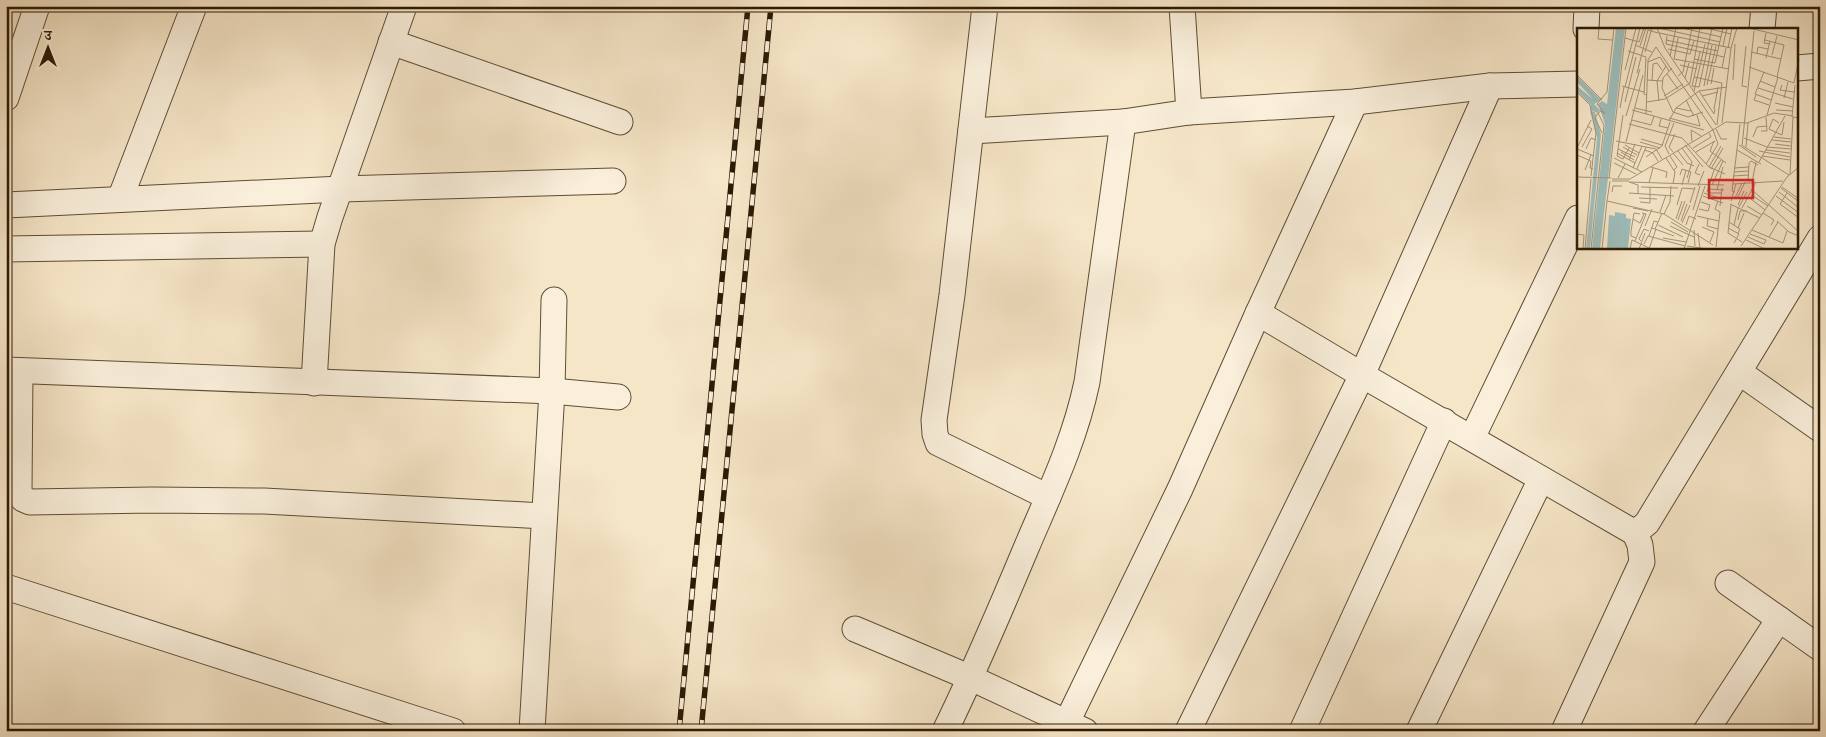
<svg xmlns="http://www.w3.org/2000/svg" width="1826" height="737" font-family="'Gentium Book Plus','Noto Serif Devanagari',serif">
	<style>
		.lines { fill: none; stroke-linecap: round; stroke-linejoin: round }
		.street-casing { stroke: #5e4d34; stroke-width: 27 }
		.street { stroke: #f9efdb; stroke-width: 25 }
		.rail-casing { stroke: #2c1a03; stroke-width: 5.5 }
		.rail { stroke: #f9efdb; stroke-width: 4; stroke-dasharray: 11; stroke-linecap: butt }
		.inset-road { fill: none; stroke: #a59479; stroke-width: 1 }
		.view { fill: #d62828; fill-opacity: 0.15; stroke: #d62828; stroke-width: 2.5 }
		.inset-edge { fill: none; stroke: #2c1a03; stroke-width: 2.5 }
	</style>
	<rect width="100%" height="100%" fill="#f6e6c8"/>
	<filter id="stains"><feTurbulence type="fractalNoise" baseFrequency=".004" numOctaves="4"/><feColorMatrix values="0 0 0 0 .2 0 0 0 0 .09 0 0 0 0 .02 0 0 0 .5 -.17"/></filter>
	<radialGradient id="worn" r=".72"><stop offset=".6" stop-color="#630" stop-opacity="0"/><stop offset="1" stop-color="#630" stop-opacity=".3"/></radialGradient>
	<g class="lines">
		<defs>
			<g id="street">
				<polyline points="985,6 952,295 934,420 935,434 938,443 1048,497"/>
				<polyline points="1182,6 1189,112"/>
				<polyline points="1586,29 1587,6"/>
				<polyline points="1762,29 1764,6"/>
				<polyline points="391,42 620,122"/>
				<polyline points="1797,68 1820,66"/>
				<polyline points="6,98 37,6"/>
				<polyline points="971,131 1123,122 1189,112 1355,102 1490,86 1578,84"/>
				<polyline points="120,199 194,6"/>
				<polyline points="6,205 341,189 613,181"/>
				<polyline points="6,249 322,244"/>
				<polyline points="1258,313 1362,375 1635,533 1640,545 1642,562 1564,731"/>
				<polyline points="6,370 552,391 618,397"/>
				<polyline points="20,371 19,492 23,499 30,502 152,500 264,501 544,516"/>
				<polyline points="1739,372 1820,429"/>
				<polyline points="314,383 322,244 330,217 404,6"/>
				<polyline points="1472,438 1578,218"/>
				<polyline points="1635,533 1647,523 1820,238"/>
				<polyline points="1728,583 1820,648"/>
				<polyline points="6,587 453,731"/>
				<polyline points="855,629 971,678 1085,731"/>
				<polyline points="1067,722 1180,489 1258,313 1355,102"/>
				<polyline points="532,731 552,391 554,300"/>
				<path d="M 945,731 C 975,670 1001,608 1027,546 C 1050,492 1075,440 1087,382 L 1123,122"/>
				<polyline points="1188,731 1362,375 1490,86"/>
				<polyline points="1302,731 1444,421"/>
				<polyline points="1419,731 1541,479"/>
				<polyline points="1706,731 1779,619"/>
			</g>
		</defs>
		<use href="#street" class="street-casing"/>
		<use href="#street" class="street"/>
		<defs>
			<g id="rail">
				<polyline points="679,731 748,6"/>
				<polyline points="701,731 771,6"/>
			</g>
		</defs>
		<use href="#rail" class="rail-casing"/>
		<use href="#rail" class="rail"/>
	</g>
	<g transform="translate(1577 28)">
		<rect width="221" height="221" fill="#f6e6c8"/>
		<path d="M 39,0 L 48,0 L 47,8 L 23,221 L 15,221 L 28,96 L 21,76 L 25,73 L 30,76 ZM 0,48 L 24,72 L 17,76 L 23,82 L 21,85 L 13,82 L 14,77 L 0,63 L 0,58 L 16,71 L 0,54 ZM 13,83 L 18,84 L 24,107 L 13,221 L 9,221 L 20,110 ZM 38,184 L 49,186 L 49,190 L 54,191 L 51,221 L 30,221 L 32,187 L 38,188 Z" fill="#9ebebb"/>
		<path class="inset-road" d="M 22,0 L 21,11 L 35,12M 80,0 L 88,20 L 139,97M 82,0 L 143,14M 105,0 L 144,9M 129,0 L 154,6M 172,0 L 222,12M 82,5 L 154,20M 189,5 L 187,15 L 193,16M 90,8 L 89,16 L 147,29M 48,10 L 62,14 L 67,0M 101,10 L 97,31 L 152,41M 89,12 L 141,23M 188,12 L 207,17 L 200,49M 58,17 L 75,24M 63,18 L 69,0M 146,18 L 150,0M 169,18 L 165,58 L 170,59M 79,19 L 136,102 L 141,116 L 129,136M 151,20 L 155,0M 91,21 L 113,26 L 117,13M 51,23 L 69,29 L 67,66 L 70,67M 68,24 L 75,0M 174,24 L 204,31M 180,25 L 181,19 L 191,21M 195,27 L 200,8M 93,28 L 99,0M 189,30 L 193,13M 117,31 L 138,35 L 146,0M 71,34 L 83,29 L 92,43M 103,37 L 120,41M 172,39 L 217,55M 95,40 L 86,50 L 85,60 L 96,84 L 111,89 L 126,84M 145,40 L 149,20M 48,42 L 59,0M 187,44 L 178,66 L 194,72M 60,45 L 71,2 L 81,5M 90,46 L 101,61M 0,47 L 25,72M 101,48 L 106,44 L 115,0M 117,49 L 145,55 L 140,97M 108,50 L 112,35M 70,52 L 85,53M 156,52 L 158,16M 75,53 L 76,36 L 80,35 L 85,42M 183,53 L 198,59M 217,55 L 222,31M 134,56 L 137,40M 130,57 L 139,18M 205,57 L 203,62 L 217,64M 45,58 L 67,64M 115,58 L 122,59 L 135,0M 115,58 L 123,24M 127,58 L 135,17M 48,59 L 63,0M 181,60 L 216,71M 117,63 L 128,16M 122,63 L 137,86 L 138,81M 0,64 L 13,77 L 19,105 L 14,148M 179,67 L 177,72 L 192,77M 87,68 L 106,56M 125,68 L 141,64M 207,70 L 211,54M 109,72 L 117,88M 82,73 L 80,53 L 89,38M 48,74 L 59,29M 70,74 L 88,71 L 113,55 L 123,0M 198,75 L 216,79M 43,80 L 47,59M 58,80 L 75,84M 99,80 L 114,83M 137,81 L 141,59M 55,82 L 127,102M 199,82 L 216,83M 21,85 L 18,90 L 25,105M 69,86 L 71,32 L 79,19M 46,87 L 40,128 L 46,131 L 52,120M 190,87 L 201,49M 49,88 L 63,41M 215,89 L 218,57M 92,90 L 123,98 L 120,87M 84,91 L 82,98 L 91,100M 55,92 L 74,97 L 77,88M 92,93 L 99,80 L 122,63 L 150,59M 145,95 L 154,20 L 160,0M 202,95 L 196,91 L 192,101 L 205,107 L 207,94M 52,96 L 105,110 L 132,139 L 148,146M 139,101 L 144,111 L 150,111M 184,103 L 190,103 L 189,89M 176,109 L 180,99 L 190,98M 197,109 L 214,111M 167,110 L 190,119 L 214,121M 64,111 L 85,117M 195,112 L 214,114M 39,113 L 79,121 L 85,131M 115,113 L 114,102 L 124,108M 137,113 L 133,123 L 149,135M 49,114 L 66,47M 63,114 L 83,120M 198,116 L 214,118M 48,117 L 62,125M 108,117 L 126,139M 162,117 L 179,129M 1,118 L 14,92M 165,118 L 177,3M 166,118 L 212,147M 5,119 L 15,101 L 10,98M 46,119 L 60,127M 169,119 L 171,95M 105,120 L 115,134 L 110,150M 116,120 L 134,109 L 132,105M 0,121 L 17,128M 9,121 L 14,110 L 19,112M 41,121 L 58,129M 68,122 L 76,125 L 81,133M 160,122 L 184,136M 189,122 L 213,125M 101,123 L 110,135 L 117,138M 182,123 L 213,129M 44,124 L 57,132M 96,124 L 92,119 L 98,106M 119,124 L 138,113M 40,125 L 58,135M 96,125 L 106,137M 92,126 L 88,118 L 97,95M 0,127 L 14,133 L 13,140 L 16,141M 93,128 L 100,139 L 97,142M 185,128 L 213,132M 69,129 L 85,118 L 93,94M 37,130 L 65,144M 89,130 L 98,144 L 96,156M 52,132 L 58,116M 182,134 L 208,88M 37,135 L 59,146M 122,136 L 118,145 L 123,147M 74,139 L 90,144 L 89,150M 132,139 L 144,118M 56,140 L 65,118M 157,140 L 172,139M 60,141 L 69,119M 134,141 L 146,120M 8,142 L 14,127M 157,144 L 172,143M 213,146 L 216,89 L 222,90M 103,147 L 105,141 L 114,144 L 111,155M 156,148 L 172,147M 0,149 L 34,150M 32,150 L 49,0M 41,150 L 48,136M 35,151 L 53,151 L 149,94 L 170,95 L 197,85 L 216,88M 33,153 L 30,173 L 87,186 L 136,217M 35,153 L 52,153M 52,154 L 147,157M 52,154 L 61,157 L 61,166M 171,154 L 172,135 L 174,133 L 181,137M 175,154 L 179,134M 72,155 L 76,140M 156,156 L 206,153M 105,157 L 109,142M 135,157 L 146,133M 121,158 L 127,143M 64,159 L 101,160M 205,159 L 222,171M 204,160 L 222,174M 131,161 L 147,162M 132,161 L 133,165 L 145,165M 174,161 L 222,204M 140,162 L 146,139M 35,164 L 36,158 L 45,158M 130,164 L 137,142 L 144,132M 158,164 L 155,163 L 163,96M 202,164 L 222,180M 52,165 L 97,168M 127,165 L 145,171M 210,165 L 203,176 L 222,190M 175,167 L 174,171 L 188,182M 126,168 L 146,175M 176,168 L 191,178M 199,168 L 222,185M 62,170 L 80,171M 158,170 L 165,155M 160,171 L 168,154M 154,173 L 159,156M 63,174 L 73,175 L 73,159M 113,175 L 118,159M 153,176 L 183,190M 100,177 L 105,160 L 118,161M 154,177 L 151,205 L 165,214M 161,177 L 167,163M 143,178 L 145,160M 170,178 L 185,187M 162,179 L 170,164M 56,180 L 71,183M 165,180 L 179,154M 122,181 L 131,183 L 133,177 L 124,174M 116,182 L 123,158M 83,184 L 89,167M 186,185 L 197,192 L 194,197M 87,186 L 93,174 L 94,158M 120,188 L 142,193M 56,191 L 63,195 L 67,186M 99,191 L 105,173M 131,191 L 130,198 L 141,201M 101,192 L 108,173M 161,192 L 163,183 L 170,183M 104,193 L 110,176M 200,193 L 212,204 L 222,208M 94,194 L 111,204M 152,194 L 163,201 L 161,205M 105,195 L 113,177M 81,197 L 106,209M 109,197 L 112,188 L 119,191M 157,197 L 161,180M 68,198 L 75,181M 93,198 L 117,209M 125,199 L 137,204 L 133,214M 75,200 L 97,208M 151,200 L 162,206 L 157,215M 161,200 L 167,185M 78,201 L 85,185M 117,202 L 118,218M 175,202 L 206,215 L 210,203M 121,205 L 123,221M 0,206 L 7,207 L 6,221M 173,206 L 189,212M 72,208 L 77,193 L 81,194M 171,209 L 187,216 L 189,212M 192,209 L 201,194M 59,210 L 54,208 L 54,203 L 57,185 L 63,186M 86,210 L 109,214M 169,212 L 188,221M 58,213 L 69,186 L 65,185M 64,213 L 62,211 L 67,201 L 72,203M 67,216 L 71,208 L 108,218M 110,218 L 130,221M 164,218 L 210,149 L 222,139M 139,219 L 143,184 L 138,181 L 141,173M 8,221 L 14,151M 14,221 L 27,97 L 21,85 L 24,83 L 28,86 L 20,76 L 30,64 L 37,0M 25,221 L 30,173M 53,221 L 55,212 L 72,220M 62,221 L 68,205M 72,221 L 79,201M 107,221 L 128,158"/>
		<path class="view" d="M 132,152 L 176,152 L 176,170 L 132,170 Z"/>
		<rect width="221" height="221" class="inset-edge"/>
	</g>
	<rect width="1826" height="737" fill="none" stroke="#f6e6c8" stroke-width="25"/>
	<rect x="8" y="8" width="1811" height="722" fill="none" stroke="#2c1a03" stroke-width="2.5"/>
	<rect x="12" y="12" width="1801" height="712" fill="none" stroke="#2c1a03"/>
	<g transform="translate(48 48)" stroke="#f9efdb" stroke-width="4" paint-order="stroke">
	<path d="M0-4L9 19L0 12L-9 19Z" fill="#2c1a03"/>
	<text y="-8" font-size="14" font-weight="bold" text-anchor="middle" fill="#2c1a03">उ</text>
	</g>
	<rect width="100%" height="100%" filter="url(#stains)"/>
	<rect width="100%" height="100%" fill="url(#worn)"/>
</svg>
